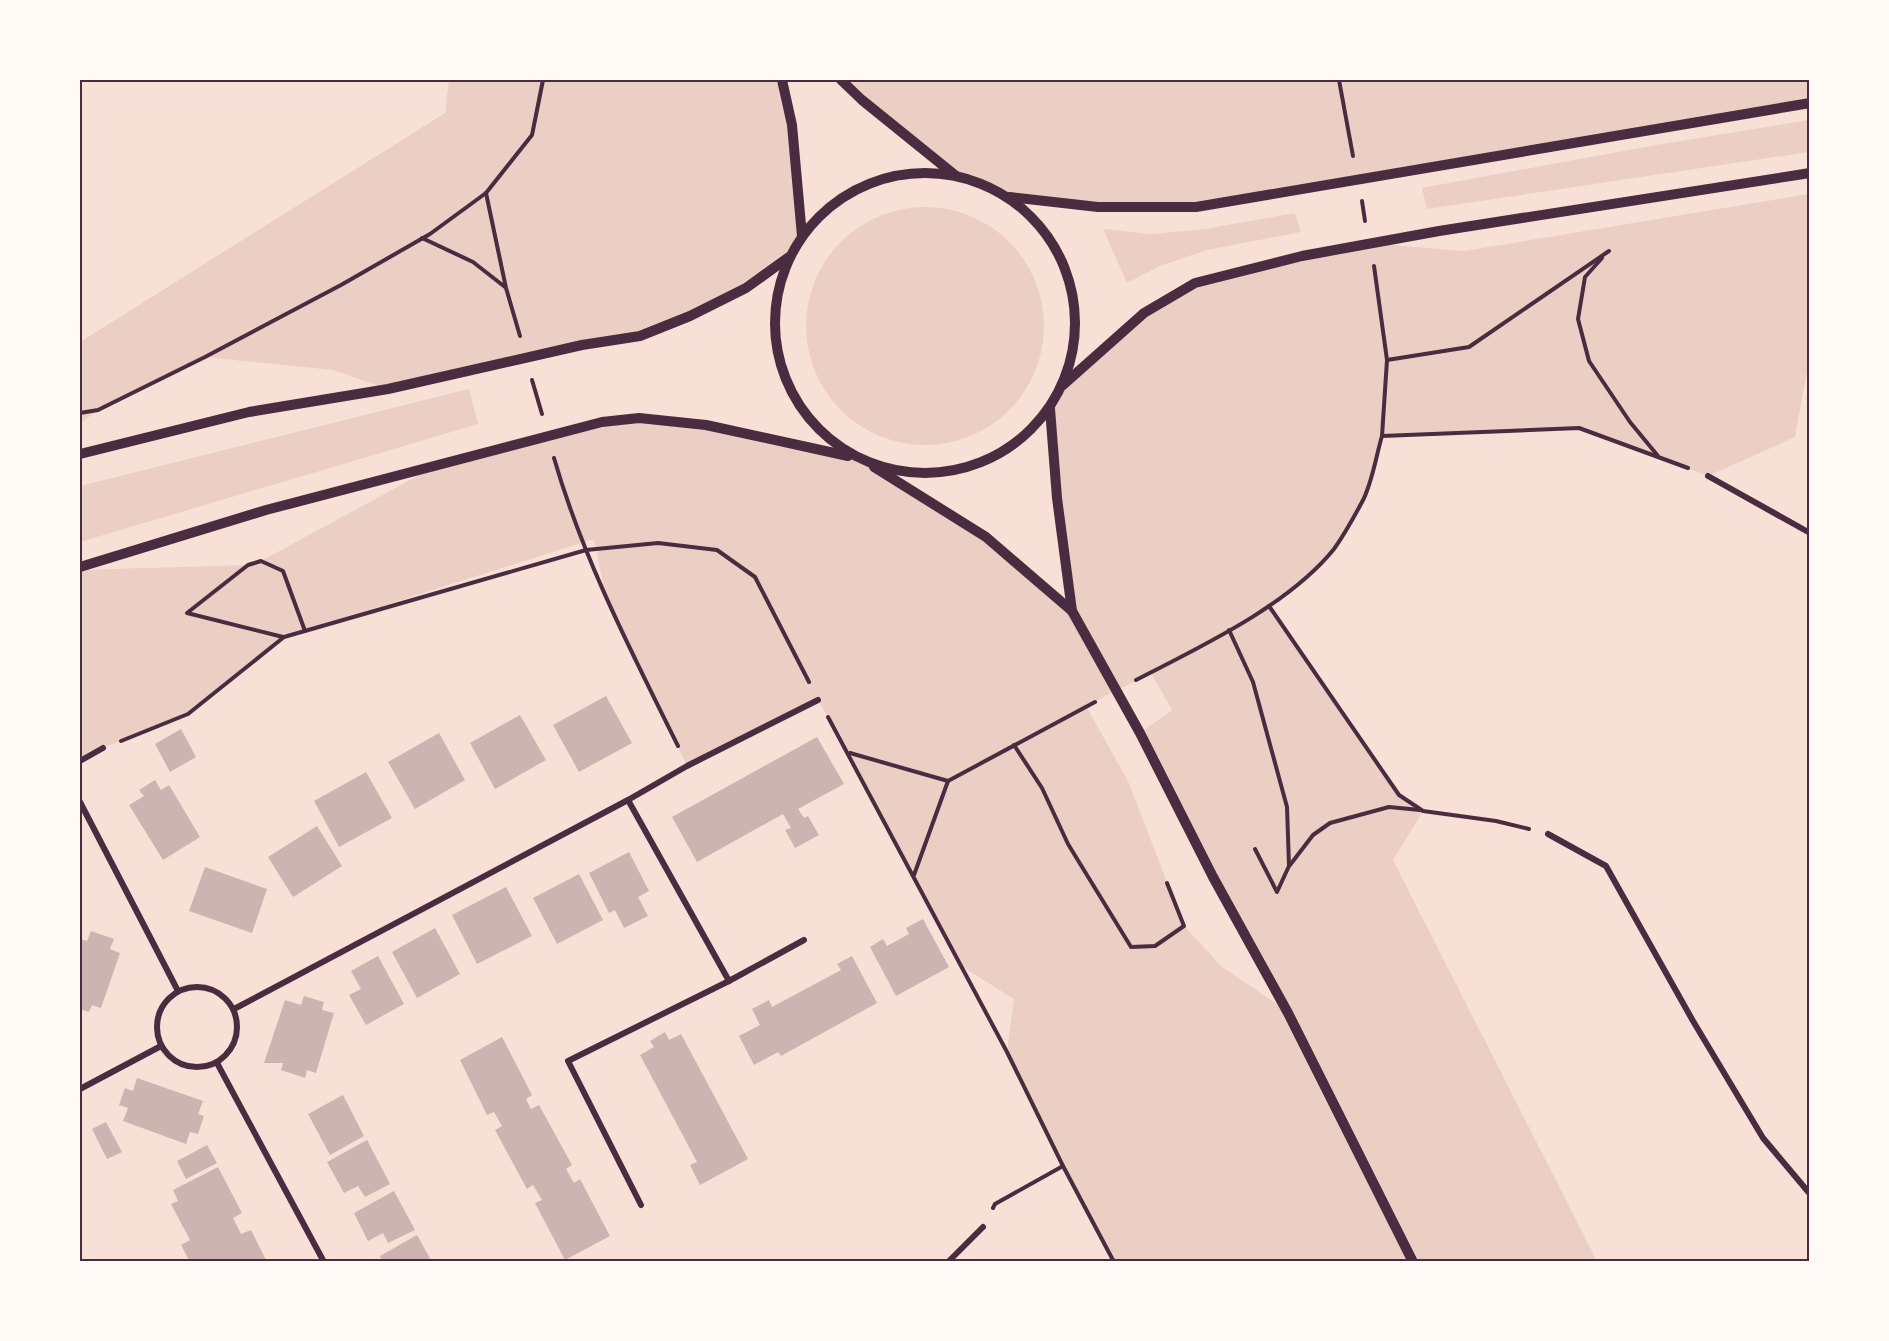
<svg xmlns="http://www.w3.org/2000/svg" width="1889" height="1341" font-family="Mulish,sans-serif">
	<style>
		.green { fill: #ebcfc5; fill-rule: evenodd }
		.building { fill: #ccb4b1 }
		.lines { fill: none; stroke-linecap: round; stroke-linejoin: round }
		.path { stroke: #4a2c40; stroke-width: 4 }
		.minor { stroke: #4a2c40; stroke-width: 6 }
		.tertiary { stroke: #4a2c40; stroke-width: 10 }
		.neatline { fill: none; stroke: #4a2c40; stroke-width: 2 }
	</style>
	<rect width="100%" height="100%" fill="#f7e1d7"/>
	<g class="green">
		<polygon points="449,80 782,80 802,236 789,257 746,288 640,336 388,389 333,370 205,357 98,410 80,424 80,342 445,113"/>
		<polygon points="841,80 1809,80 1810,103 1196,207 1010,197 982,184 956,176"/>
		<polygon points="1809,120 1809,152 1427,209 1422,188 1650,146"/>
		<path d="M 1809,194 L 1809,360 L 1795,437 L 1708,476 L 1579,428 L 1382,436 L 1363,500 L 1334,549 L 1303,580 L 1269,606 L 1399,794 L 1423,811 L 1393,860 L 1597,1261 L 1114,1261 L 1063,1166 L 1007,1052 L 1014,999 L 961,966 L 849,752 L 818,700 L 687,766 L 605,593 L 594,539 L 284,637 L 188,714 L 103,748 L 80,761 L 80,570 L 248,565 L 261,561 L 436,466 L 602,422 L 706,425 L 854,457 L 874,467 L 986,537 L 1072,610 L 1050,409 L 1061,387 L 1144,313 L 1195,283 L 1368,243 L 1464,251 ZM 1151,673 L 1172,710 L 1140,733 L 1287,1011 L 1222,967 L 1184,926 L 1128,781 L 1086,706 Z"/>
		<circle cx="925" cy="326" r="119"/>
		<polygon points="1295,213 1301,232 1207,250 1160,266 1127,283 1103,229 1151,234 1205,229"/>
		<polygon points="469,389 478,424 80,542 80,486"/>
	</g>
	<g class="building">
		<polygon points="606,696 632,743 579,772 553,725"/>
		<polygon points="520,715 546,760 495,789 470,743"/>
		<polygon points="181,729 196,757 170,772 155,744"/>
		<polygon points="439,733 465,780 415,809 388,762"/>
		<polygon points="817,737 844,784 798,809 804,818 808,816 819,835 795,848 785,830 791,828 783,814 697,862 672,817"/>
		<polygon points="366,772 392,818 339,847 314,801"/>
		<polygon points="155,780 161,790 169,785 200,837 163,860 129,805 144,796 139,790"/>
		<polygon points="317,826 342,866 293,897 268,857"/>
		<polygon points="629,852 649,891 638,897 648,916 624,928 615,910 609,913 589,873"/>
		<polygon points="205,867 267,889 252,933 189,911"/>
		<polygon points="579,874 603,920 557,944 533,898"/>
		<polygon points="506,887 532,936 477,964 452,915"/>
		<polygon points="923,919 949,967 896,996 870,947 883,939 887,946 909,934 906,928"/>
		<polygon points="435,928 460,974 417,998 392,952"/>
		<polygon points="91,931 114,939 110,949 120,953 101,1008 92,1005 89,1012 80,1009 80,939 87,941"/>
		<polygon points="378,956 404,1004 366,1025 349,995 361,989 351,971"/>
		<polygon points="852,956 877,1003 781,1056 778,1052 754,1065 739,1036 760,1025 752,1009 769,1000 772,1007 841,970 837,964"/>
		<polygon points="304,996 324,1002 322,1010 334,1013 316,1073 307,1070 305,1078 281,1070 283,1063 264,1063 285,1000 301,1005"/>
		<polygon points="665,1032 669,1040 681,1034 748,1159 700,1185 690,1165 697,1162 640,1055 654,1047 650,1041"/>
		<polygon points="502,1037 532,1095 526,1099 531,1109 539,1105 572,1165 566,1169 574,1183 580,1179 610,1236 565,1260 535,1203 542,1200 533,1185 527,1189 495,1130 502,1126 494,1112 487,1115 460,1060"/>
		<polygon points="137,1078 203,1101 198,1114 204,1116 198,1134 190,1132 186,1144 123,1121 128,1108 119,1105 125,1088 133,1091"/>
		<polygon points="343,1095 364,1136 330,1155 308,1114"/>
		<polygon points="106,1122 122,1152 107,1159 92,1129"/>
		<polygon points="367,1140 390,1184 365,1197 358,1186 344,1193 327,1162"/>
		<polygon points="207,1145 217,1163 186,1179 177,1161"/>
		<polygon points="218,1167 242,1213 233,1218 241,1234 251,1230 267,1262 190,1262 181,1245 190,1240 171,1204 178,1201 173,1190"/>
		<polygon points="394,1191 415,1230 388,1243 383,1233 368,1241 354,1213"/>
		<polygon points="417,1235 432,1262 383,1262 380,1256"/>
	</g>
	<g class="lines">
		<g class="path">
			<polyline points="1339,80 1353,156"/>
			<polyline points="1660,80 1681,80"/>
			<polyline points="486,193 506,288 520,336"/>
			<polyline points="1362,201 1365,221"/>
			<polyline points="422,238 473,262 505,287"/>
			<polyline points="1602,258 1585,277 1578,319 1589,361 1630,422 1658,456"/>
			<polyline points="1374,266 1387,360 1382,436 1579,428 1688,468"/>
			<polyline points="1387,360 1469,347 1609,251"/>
			<polyline points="532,380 542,414"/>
			<polyline points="80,413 98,410 205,357 341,285 430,234 486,193 532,135 543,80"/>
			<path d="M 554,458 C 583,559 632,653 678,746"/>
			<polyline points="1269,606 1399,795 1423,811 1496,821 1529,829"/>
			<polyline points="1229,630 1253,682 1287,807 1289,866 1277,892 1255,849"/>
			<polyline points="283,637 187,613 248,565 261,561 283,571 305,631"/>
			<path d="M 1136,680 C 1200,647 1288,606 1334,549 C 1344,535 1354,517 1362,502 C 1372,484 1376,456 1382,436"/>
			<polyline points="828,717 1007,1052 1063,1166 1114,1262"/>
			<polyline points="121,741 188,714 284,637 586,550 658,543 717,550 755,577 809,682"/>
			<polyline points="1014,745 1042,788 1068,844 1131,947 1155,946 1184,926 1167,883"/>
			<polyline points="850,753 948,781 914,875"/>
			<polyline points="948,781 1095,702"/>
			<polyline points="1290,865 1313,835 1330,823 1389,807 1420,810"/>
			<polyline points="993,1208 995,1204 1063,1166"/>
		</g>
		<g class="minor">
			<polyline points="1708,476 1810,533"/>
			<polyline points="80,761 103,748"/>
			<polyline points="628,800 729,981 804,940"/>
			<polyline points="80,802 178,991"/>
			<polyline points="1548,834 1606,866 1693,1021 1763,1138 1810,1194"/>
			<circle cx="197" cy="1027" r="40"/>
			<polyline points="234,1009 628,800 687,766 818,700"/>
			<polyline points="217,1063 324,1262"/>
			<polyline points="80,1089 161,1046"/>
			<polyline points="641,1205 568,1061 729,981"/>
			<polyline points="948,1262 983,1227"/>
		</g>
		<g class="tertiary">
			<polyline points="782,80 792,125 802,236"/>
			<polyline points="841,80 862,100 956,176"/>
			<circle cx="925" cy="323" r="150"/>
			<polyline points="1010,197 1098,207 1196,207 1810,103"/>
			<polyline points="1063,385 1144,313 1195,283 1302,256 1439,231 1810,173"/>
			<polyline points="1050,409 1057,498 1072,611"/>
			<polyline points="80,454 249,412 388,389 582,345 640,336 690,316 746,288 789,257"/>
			<polyline points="874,467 986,537 1072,611 1140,733 1213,877 1288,1013 1413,1262"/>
			<polyline points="80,567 266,510 602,422 639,418 706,425 848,456"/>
		</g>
	</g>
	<rect width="1889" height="1341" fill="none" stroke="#fffaf5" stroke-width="162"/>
	<rect x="81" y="81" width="1727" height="1179" class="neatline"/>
</svg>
